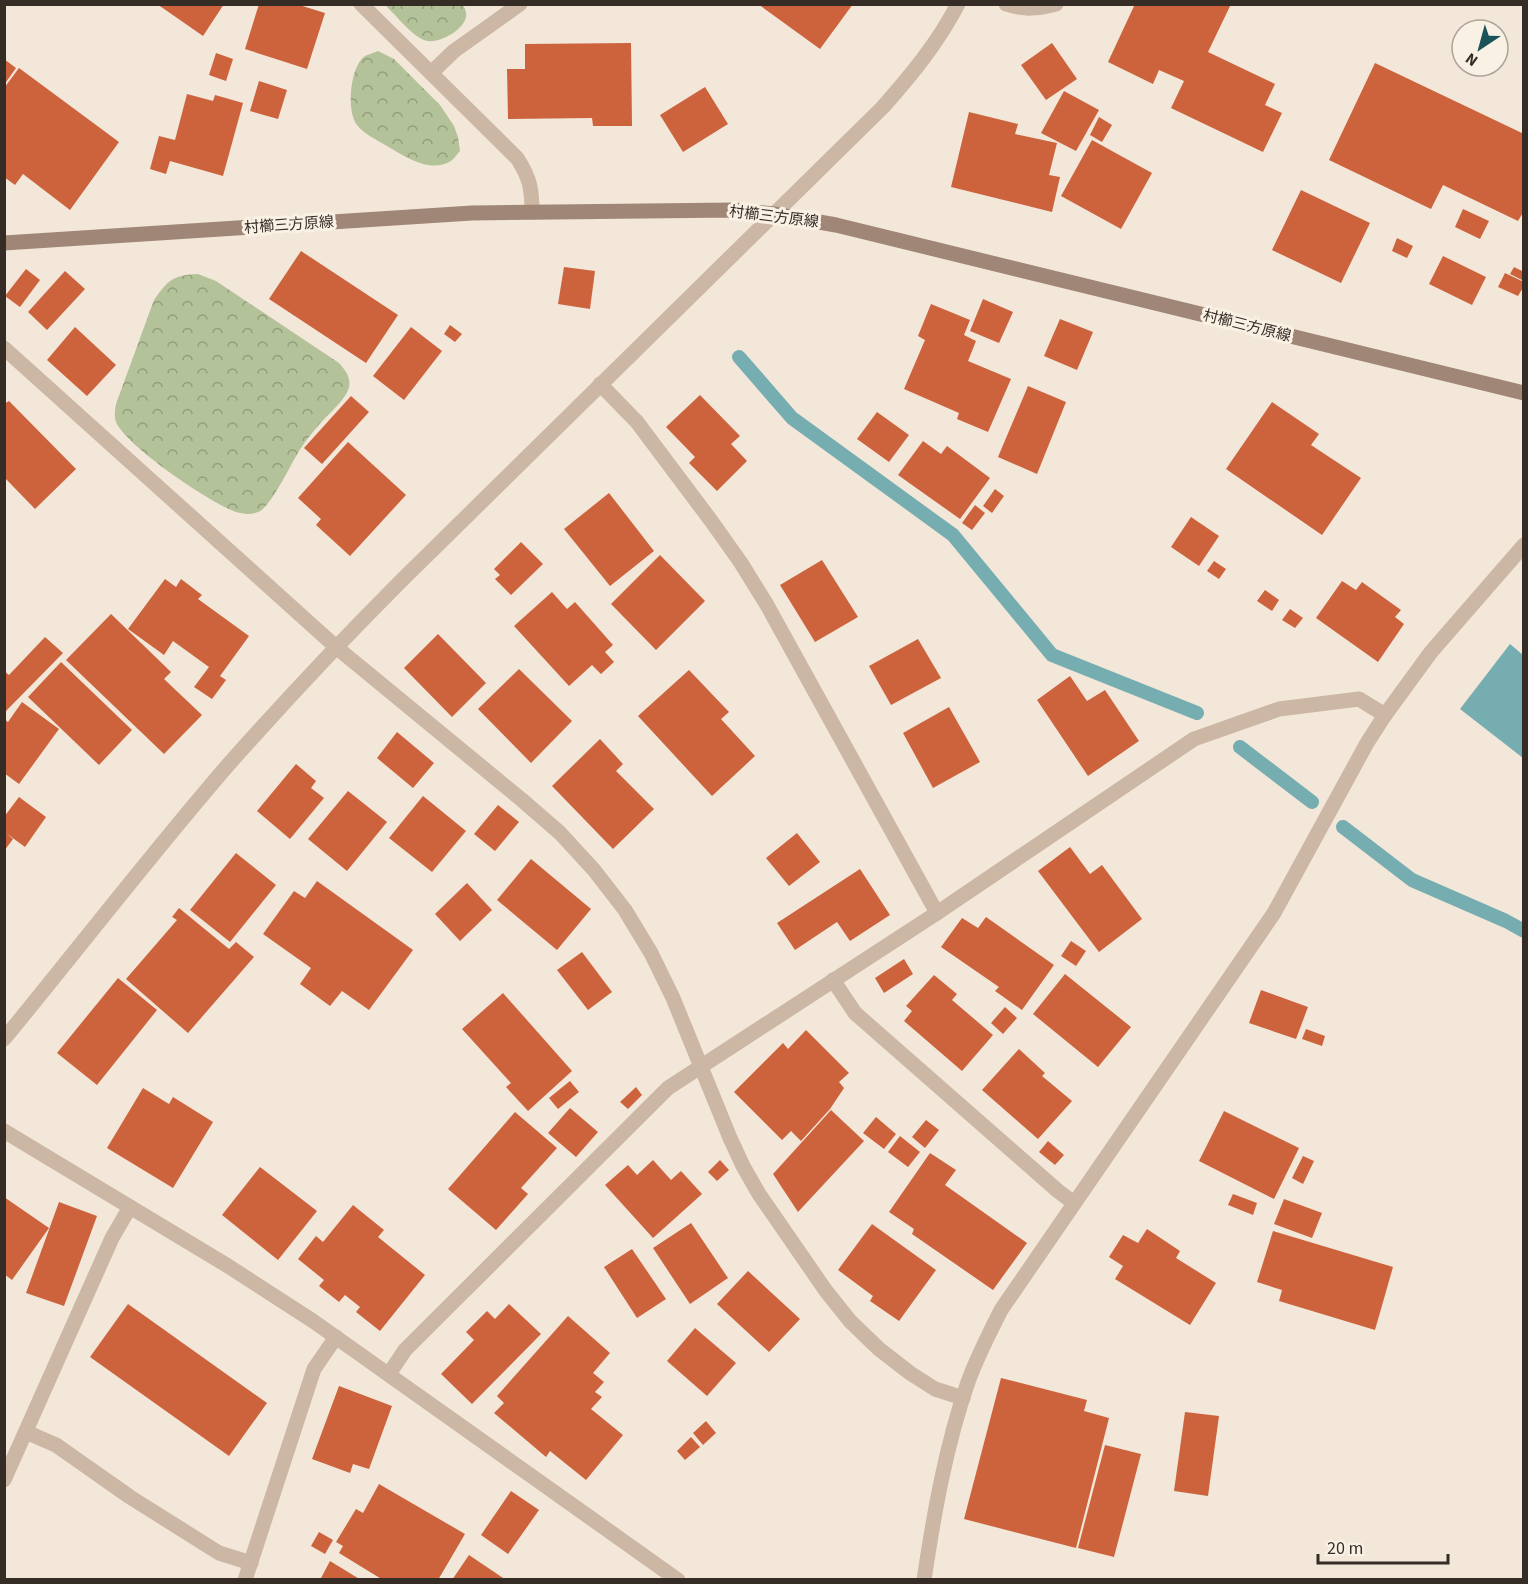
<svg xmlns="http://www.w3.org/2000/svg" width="1528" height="1584" font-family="'Source Sans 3','Noto Sans JP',sans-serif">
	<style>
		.forest { fill: url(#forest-crowns) }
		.water { fill: #76adb1 }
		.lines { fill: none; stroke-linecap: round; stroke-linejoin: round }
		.stream { stroke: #76adb1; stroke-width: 14 }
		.building { fill: #cc633d }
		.minor { stroke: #cbb7a4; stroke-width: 15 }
		.tertiary { stroke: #cbb7a4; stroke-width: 15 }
		.secondary { stroke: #9f8676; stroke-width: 15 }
		.labels { text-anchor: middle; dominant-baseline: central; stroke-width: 6; stroke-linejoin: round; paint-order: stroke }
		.street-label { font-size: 15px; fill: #362c26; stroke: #faf1e5 }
	</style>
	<defs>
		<pattern id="forest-crowns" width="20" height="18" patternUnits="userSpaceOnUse" patternTransform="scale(1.5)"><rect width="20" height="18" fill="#b3c298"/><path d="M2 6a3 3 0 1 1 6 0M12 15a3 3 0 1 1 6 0" fill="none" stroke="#929e7c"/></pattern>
	</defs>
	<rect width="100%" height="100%" fill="#f3e7d9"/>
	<g class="forest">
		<path d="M 385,5 L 463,5 C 466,10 468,16 464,22 C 458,33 436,45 424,40 C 410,34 396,15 385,5 Z"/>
		<path d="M 378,51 L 394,59 L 440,105 L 454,126 L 458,137 L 460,151 C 457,154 454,159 451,161 C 430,174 404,156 387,146 C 377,140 364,134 357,125 C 346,111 350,66 365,56 C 369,54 374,53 378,51 Z"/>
		<path d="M 198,274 L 216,281 L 339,363 C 345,370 351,377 349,387 C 346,400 327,415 318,426 C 312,433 306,440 301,448 C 292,461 271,508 258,512 C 250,515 244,514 236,512 C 210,503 126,446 116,422 C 114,417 115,409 116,404 L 154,300 C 168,280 173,275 198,274 Z"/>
	</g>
	<polygon class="water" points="1510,644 1523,655 1523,758 1460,709"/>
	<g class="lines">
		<g class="stream">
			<polyline points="739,357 792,418 953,535 1052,655 1197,713"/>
			<polyline points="1240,747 1312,802"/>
			<polyline points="1343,827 1412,880 1506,921 1524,931"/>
		</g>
	</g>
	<g class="building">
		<polygon points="157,4 224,4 203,36"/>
		<polygon points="259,4 296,4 325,13 307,69 245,49"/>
		<polygon points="758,4 853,4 820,49"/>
		<polygon points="1135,4 1231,4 1208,52 1275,84 1265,105 1282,113 1263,152 1171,108 1184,81 1159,70 1153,84 1108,62"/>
		<polygon points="631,43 632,126 593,126 592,118 508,119 507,69 525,69 525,44"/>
		<polygon points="1052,43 1077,79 1046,100 1021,65"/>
		<polygon points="216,53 233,59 226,81 209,75"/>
		<polygon points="4,59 16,68 4,85"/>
		<polygon points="1375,63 1524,134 1524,211 1518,221 1443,185 1431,209 1329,160"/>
		<polygon points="19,68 119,142 70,210 23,174 15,185 4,177 4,88"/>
		<polygon points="259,81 287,90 278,119 250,111"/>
		<polygon points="705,87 728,124 683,152 660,115"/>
		<polygon points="1064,91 1099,110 1076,151 1041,133"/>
		<polygon points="187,94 213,101 215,95 243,103 223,176 170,161 166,174 150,169 159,136 175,140"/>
		<polygon points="969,112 1018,124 1015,134 1057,143 1049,175 1060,177 1052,212 951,187"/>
		<polygon points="1099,117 1112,125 1102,142 1090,135"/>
		<polygon points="1092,140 1152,173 1121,229 1061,196"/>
		<polygon points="1301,190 1370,223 1341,283 1272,250"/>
		<polygon points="1463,209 1489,221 1480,239 1455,227"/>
		<polygon points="1397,238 1413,246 1407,258 1392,251"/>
		<polygon points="301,251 398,315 366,363 269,299"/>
		<polygon points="1443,256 1486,277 1472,305 1429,284"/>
		<polygon points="564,267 595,271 590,309 558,304"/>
		<polygon points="1514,267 1524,272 1524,281 1510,274"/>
		<polygon points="26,269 40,280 20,307 5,296"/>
		<polygon points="65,271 85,289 47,330 28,312"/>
		<polygon points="1505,273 1524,282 1524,286 1518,296 1498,287"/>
		<polygon points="983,299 1013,312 999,343 970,331"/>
		<polygon points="931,304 970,320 964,335 976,341 968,361 1011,379 988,432 957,419 959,413 904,389 925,340 918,336"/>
		<polygon points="1060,319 1093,332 1077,370 1044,356"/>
		<polygon points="450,325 462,334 455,342 444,334"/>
		<polygon points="75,327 116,365 87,396 47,360"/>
		<polygon points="411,327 442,351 404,400 373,376"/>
		<polygon points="1028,386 1066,402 1037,474 998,457"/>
		<polygon points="700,395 740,436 731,444 747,461 717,491 689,463 695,457 666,427"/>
		<polygon points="351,396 369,412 322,464 304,448"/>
		<polygon points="9,401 76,469 35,509 4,477 4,404"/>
		<polygon points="1272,402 1319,434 1311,445 1361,478 1322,535 1226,469"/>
		<polygon points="877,412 909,435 889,462 857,439"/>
		<polygon points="923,441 941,454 947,446 990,478 960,519 898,475"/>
		<polygon points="348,442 406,495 350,556 316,525 321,519 298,498"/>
		<polygon points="995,489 1004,496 992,513 983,506"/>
		<polygon points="609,493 654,551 610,586 564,529"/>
		<polygon points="975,505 985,513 972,530 962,523"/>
		<polygon points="1191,517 1219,536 1199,566 1171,547"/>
		<polygon points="521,542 543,564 511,595 495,579 500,575 494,569"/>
		<polygon points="660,555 705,601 656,650 611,604"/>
		<polygon points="822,560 858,617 815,642 780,585"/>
		<polygon points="1214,561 1226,569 1219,579 1207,571"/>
		<polygon points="165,579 176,587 181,579 202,595 198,599 249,636 220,676 226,680 212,699 194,687 209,667 173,641 164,655 128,629"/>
		<polygon points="1342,581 1356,590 1362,582 1401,610 1395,617 1404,624 1378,662 1316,618"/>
		<polygon points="1265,590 1279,600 1272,611 1257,601"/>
		<polygon points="552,592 567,609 575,602 613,645 605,652 614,662 601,674 592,665 569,686 514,626"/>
		<polygon points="1290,609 1303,618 1295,628 1282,620"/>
		<polygon points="111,614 171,672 164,679 202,715 164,754 66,660"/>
		<polygon points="438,634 486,683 452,717 404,668"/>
		<polygon points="45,637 63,653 6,711 4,709 4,671 9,675"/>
		<polygon points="918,639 941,678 891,705 869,666"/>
		<polygon points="61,662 132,730 99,765 28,697"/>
		<polygon points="519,669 572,721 531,763 478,709"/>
		<polygon points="689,670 729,712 721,719 755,756 712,796 638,716"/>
		<polygon points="1070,676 1087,701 1105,690 1139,741 1088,776 1037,700"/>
		<polygon points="22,702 59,729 19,784 4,773 4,719 8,722"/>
		<polygon points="949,707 980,762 933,788 903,733"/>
		<polygon points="397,732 434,763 413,788 377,758"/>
		<polygon points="600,739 623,764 616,771 654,809 613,849 552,786"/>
		<polygon points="296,764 316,781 311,788 324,798 290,839 257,811"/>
		<polygon points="348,791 387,822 347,871 308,839"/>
		<polygon points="423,796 466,831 432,872 389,838"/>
		<polygon points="19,797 46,817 25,847 6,833 13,839 4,851 4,817"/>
		<polygon points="498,805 519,822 495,851 474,834"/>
		<polygon points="797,833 820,862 789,886 766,858"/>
		<polygon points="1070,847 1090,874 1102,865 1142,919 1099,952 1038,871"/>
		<polygon points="236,853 276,885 230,942 190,910"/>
		<polygon points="531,859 591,909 557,950 497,900"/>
		<polygon points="860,869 890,915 850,941 837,922 795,950 777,923"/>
		<polygon points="317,881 413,950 369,1010 342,991 330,1006 300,984 311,968 263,934 294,891 305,898"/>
		<polygon points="467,883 492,910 460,941 435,914"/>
		<polygon points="179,908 229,949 236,942 254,957 188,1033 126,979 177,920 172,917"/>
		<polygon points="986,917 1054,965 1022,1010 995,991 999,987 941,947 962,918 978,928"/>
		<polygon points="1071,941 1086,951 1076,966 1061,956"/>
		<polygon points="582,952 612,992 588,1010 557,970"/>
		<polygon points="904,959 913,974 884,993 875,978"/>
		<polygon points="1065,974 1131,1027 1098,1067 1033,1014"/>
		<polygon points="934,975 957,994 952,1000 993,1035 962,1071 904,1021 912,1011 906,1006"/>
		<polygon points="118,978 157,1010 97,1085 57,1053"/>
		<polygon points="1261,990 1308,1007 1296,1039 1249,1023"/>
		<polygon points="503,993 572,1071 528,1111 506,1087 511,1083 462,1029"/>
		<polygon points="1005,1007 1017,1018 1003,1034 991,1023"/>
		<polygon points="1306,1029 1325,1036 1322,1046 1302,1039"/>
		<polygon points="806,1030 849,1073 839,1082 844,1088 830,1109 801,1141 791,1131 782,1140 734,1092 783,1043 788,1049"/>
		<polygon points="1019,1049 1045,1073 1042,1076 1072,1101 1038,1139 982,1090"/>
		<polygon points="570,1081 579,1092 558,1109 549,1098"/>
		<polygon points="636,1087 642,1095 628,1109 620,1102"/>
		<polygon points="143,1088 169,1104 173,1097 213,1122 173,1188 107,1148"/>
		<polygon points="570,1108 598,1132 576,1157 548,1133"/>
		<polygon points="831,1110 864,1141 798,1212 773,1174"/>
		<polygon points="1224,1111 1299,1148 1274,1199 1199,1161"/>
		<polygon points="515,1112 557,1148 521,1188 528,1194 496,1230 448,1189"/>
		<polygon points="876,1117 896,1134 884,1149 863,1133"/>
		<polygon points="926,1120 939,1130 925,1148 912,1137"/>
		<polygon points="900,1136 920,1152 908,1167 888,1152"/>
		<polygon points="1048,1141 1064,1155 1055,1165 1039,1152"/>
		<polygon points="930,1153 956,1170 945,1185 1027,1243 993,1290 912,1234 914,1229 889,1212"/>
		<polygon points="1303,1156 1314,1161 1303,1184 1292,1178"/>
		<polygon points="653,1160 671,1180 681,1171 702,1194 653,1238 605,1185 628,1165 637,1175"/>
		<polygon points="720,1160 729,1170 717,1181 708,1172"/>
		<polygon points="260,1167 317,1211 278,1260 222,1215"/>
		<polygon points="1233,1194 1257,1203 1253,1215 1228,1205"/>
		<polygon points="4,1197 49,1228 12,1280 4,1274"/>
		<polygon points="1284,1199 1322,1213 1312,1238 1274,1224"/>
		<polygon points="59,1202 97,1216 64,1306 26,1293"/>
		<polygon points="353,1205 384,1230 378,1237 425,1275 380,1331 356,1312 360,1307 345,1295 339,1302 319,1286 324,1280 298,1259 316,1236 323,1242"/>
		<polygon points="691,1223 728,1278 690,1304 653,1248"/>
		<polygon points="872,1224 936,1270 899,1321 870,1301 873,1296 838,1270"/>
		<polygon points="1147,1229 1180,1251 1176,1258 1216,1283 1190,1325 1115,1279 1123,1266 1109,1257 1123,1235 1138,1243"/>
		<polygon points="1273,1231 1393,1267 1375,1330 1279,1301 1282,1290 1257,1282"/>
		<polygon points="632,1249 666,1299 637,1318 604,1267"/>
		<polygon points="748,1271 800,1319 769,1352 717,1304"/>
		<polygon points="128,1304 267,1403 229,1456 90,1357"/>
		<polygon points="509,1304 541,1334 472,1404 441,1374 474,1340 466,1332 487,1311 495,1319"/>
		<polygon points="568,1316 610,1353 593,1373 604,1382 595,1392 602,1397 591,1409 623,1435 586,1480 550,1451 546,1457 494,1413 504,1403 497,1396"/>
		<polygon points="695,1328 736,1363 707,1396 667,1361"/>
		<polygon points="1001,1378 1087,1400 1084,1411 1109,1418 1076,1548 964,1519"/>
		<polygon points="339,1386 392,1406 369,1469 353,1464 350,1473 312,1459"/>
		<polygon points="1185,1412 1219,1416 1208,1496 1174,1491"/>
		<polygon points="706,1421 716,1433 703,1445 693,1433"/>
		<polygon points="691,1437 700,1447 685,1460 677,1451"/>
		<polygon points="1105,1445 1141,1454 1114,1557 1078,1548"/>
		<polygon points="379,1484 465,1534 438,1580 383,1580 339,1553 343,1546 336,1542 356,1509 363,1513"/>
		<polygon points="511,1491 539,1510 508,1554 481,1535"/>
		<polygon points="319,1532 333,1540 325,1554 311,1546"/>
		<polygon points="469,1555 506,1580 452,1580"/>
		<polygon points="330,1561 361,1580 320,1580"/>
	</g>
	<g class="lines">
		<g class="minor">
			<path d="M 361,4 L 517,158 C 530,178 532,189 532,212"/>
			<path d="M 1006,4 C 1024,10 1038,9 1056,4"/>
			<polyline points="431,73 454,51 520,4"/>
			<polyline points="4,348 336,647 522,800 560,833 594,870 625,910 651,953 673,998 730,1138 743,1166 759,1194 826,1291 850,1321 879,1349 910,1373 935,1389 963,1398"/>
			<polyline points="600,384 637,422 712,522 741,563 767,605 937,913"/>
			<polyline points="833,980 855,1013 1058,1191 1074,1203"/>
			<polyline points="4,1131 228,1266 313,1321 678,1580"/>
			<polyline points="389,1374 405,1350 668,1088 937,913 1194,739 1279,709 1359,699 1385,715"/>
			<polyline points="26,1432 56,1445 130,1497 219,1553 251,1563"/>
			<polyline points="4,1480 112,1238 130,1207"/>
			<polyline points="245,1580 314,1369 336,1337"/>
			<path d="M 924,1580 C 934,1513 946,1445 968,1382 C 977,1357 989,1334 1001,1310 L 1274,913 L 1367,743 L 1385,715 L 1431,652 L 1524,545"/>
		</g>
		<path class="tertiary" d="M 4,1039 C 79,948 151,854 228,765 C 284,702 342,640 402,580 L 883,107 C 912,74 937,44 958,4"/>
		<polyline class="secondary" points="4,243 472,213 735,210 774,214 836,225 1524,393"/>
	</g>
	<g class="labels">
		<g class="street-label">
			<text transform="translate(774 217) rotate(7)">村櫛三方原線</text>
			<text transform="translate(289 225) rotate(-4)">村櫛三方原線</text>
			<text transform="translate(1247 326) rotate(14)">村櫛三方原線</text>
		</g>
	</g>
	<rect width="1528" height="1584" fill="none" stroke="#362c26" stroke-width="12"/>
	<g transform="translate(1480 48) rotate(216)"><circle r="28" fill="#faf1e5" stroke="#aca299" stroke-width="1.5"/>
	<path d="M0-4.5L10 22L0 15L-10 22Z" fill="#1a545a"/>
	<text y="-9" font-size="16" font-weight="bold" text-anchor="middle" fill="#362c26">N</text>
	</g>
	<path d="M1318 1554v9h130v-9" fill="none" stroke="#362c26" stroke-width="3"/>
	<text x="1327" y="1554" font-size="18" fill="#362c26" stroke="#faf1e5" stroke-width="4.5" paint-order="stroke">20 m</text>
</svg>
